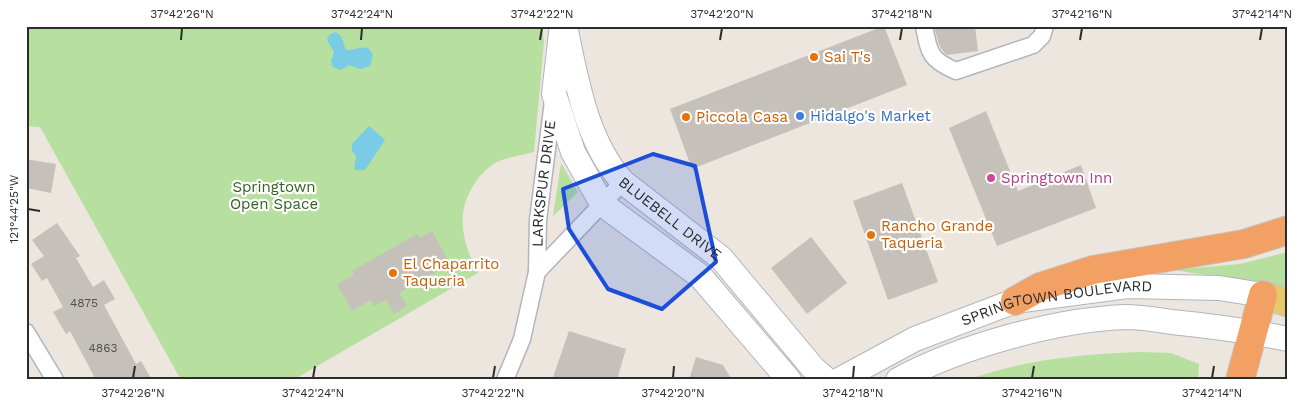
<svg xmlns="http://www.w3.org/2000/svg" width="1314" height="406" font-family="'Work Sans',sans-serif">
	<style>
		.green { fill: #b6dfa0 }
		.water { fill: #7acbe6 }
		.building { fill: #c5c1ba }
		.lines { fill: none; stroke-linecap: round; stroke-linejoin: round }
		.street-casing { stroke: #b2b5be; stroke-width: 19 }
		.secondary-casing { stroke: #b2b5be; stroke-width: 26 }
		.primary-casing { stroke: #c4c4c4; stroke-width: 29 }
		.highway-casing { stroke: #c4c4c4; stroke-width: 30 }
		.street { stroke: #fff; stroke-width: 16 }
		.secondary { stroke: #fff; stroke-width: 24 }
		.primary { stroke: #e7c86a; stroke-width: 26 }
		.highway { stroke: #f3a064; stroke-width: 28 }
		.marked { fill: #1d4ed8; fill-opacity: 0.2; stroke: #1d4ed8; stroke-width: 4; stroke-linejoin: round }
		.ticks { fill: none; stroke: #2c2c2c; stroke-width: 2 }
		.food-dot { fill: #e8710a; stroke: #fff; stroke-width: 2 }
		.shop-dot { fill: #3f7fe0; stroke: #fff; stroke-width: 2 }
		.hotel-dot { fill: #d1479c; stroke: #fff; stroke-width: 2 }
		.labels { text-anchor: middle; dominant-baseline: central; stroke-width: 4.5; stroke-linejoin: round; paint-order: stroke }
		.number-label { font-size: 12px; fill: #525150 }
		.food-label { font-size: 15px; fill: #c56008; stroke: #fff; text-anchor: start }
		.shop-label { font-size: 15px; fill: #366cbe; stroke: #fff; text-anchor: start }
		.hotel-label { font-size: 15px; fill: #b23c85; stroke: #fff; text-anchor: start }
		.street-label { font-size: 15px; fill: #2c2c2c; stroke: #fff }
		.park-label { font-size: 15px; fill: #2f6420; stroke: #fff }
		.neatline { fill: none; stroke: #2c2c2c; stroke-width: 2 }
		.ticks-label { font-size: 12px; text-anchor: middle; fill: #2c2c2c }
	</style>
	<rect width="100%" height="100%" fill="#ece6df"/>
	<g class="green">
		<path d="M 26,26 L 542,26 L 544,42 L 534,152 C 522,155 508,157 497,162 C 488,167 480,175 475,183 C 454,214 463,243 478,273 L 293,380 L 181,380 L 40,127 L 26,126 Z"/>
		<polygon points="561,163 578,192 553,216"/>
		<polygon points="1288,252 1288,287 1173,270 1240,264"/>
		<path d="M 1139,352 L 1171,353 L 1199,364 L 1198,380 L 967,380 C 1022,360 1081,354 1139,352 Z"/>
	</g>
	<g class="water">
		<path d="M 335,32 L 341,36 L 346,50 C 357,51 367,41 373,55 L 370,66 L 360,69 L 349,65 L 341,70 L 333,67 L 331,61 L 334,52 L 327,40 L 329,35 Z"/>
		<polygon points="369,126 385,140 365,170 354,170 356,156 352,151 352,144"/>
	</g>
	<g class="building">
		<polygon points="884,26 907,85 692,169 670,109"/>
		<polygon points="934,26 975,26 978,51 946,55 939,45"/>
		<polygon points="986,111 1018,191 1081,165 1096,208 997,246 949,128"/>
		<polygon points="26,159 56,164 51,193 26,188"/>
		<polygon points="902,183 938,282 888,300 853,201"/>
		<polygon points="57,223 80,256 76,258 93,287 104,280 115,299 104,305 136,364 141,361 152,380 96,380 70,331 66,334 53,312 63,307 47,278 42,281 31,264 44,256 32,240"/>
		<polygon points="432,231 450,264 399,293 407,306 394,314 386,300 374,306 371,300 352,311 337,284 354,275 352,271 417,234 420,238"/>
		<polygon points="811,237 847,283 807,314 771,268"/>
		<polygon points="569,331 626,349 617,380 552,380"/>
		<polygon points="696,357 723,365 732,380 689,380"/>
	</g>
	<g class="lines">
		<defs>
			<g id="street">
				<path d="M 924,26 C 929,53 930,60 956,71 L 1033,45 L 1042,36 L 1045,26"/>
				<polyline points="537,272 623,182"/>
				<polyline points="26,332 55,380"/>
				<path id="s1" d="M 505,380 L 522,339 L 537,272 L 538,220 L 553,101"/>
			</g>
			<g id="secondary">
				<path id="s2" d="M 565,26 C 576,78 586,142 623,182 L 721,258 L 813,368 L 827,380"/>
				<polyline points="561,33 554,94 573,152 602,204 700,276 789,380"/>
				<path id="s3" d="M 839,380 L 915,339 L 1015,301 L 1127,286 L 1219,288 L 1263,295"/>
				<path d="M 898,380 C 958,347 1058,319 1127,317 C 1141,317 1157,320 1172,322 C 1211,326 1249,331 1288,339"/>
			</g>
			<polyline id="primary" points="1263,295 1288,303"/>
			<g id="highway">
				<polyline points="1015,301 1040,287 1093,270 1244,244 1288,230"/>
				<polyline points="1240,380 1263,295"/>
			</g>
		</defs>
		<use href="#street" class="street-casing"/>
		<use href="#secondary" class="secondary-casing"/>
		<use href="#primary" class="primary-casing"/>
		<use href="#highway" class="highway-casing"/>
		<use href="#street" class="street"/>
		<use href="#secondary" class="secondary"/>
		<use href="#primary" class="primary"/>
		<use href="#highway" class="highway"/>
	</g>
	<path class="marked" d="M 653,154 L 695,166 L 716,262 L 662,309 L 608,289 L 569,229 L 563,189 Z"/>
	<path class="ticks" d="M 181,40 L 182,28M 361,40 L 362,28M 540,40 L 542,28M 720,40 L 722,28M 900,40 L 902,28M 1080,40 L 1082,28M 1260,40 L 1262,28M 28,209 L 40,211M 133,378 L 135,366M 313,378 L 315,366M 493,378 L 495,366M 673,378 L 674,366M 853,378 L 854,366M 1032,378 L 1034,366M 1212,378 L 1214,366"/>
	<g class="food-dot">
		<circle cx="814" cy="57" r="5"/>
		<circle cx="686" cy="117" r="5"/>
		<circle cx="871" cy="235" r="5"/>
		<circle cx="393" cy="273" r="5"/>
	</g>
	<circle class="shop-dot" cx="800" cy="116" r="5"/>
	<circle class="hotel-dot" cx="991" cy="178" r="5"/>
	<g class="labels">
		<g class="number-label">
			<text x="84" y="303">4875</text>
			<text x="103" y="348">4863</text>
		</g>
		<g class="food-label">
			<text x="824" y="57">Sai T's</text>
			<text x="696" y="117">Piccola Casa</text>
			<text x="881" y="226">Rancho Grande<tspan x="881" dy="17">Taqueria</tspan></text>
			<text x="403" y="264">El Chaparrito<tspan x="403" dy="17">Taqueria</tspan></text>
		</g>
		<g class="shop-label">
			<text x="810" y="116">Hidalgo's Market</text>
		</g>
		<g class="hotel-label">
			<text x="1001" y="178">Springtown Inn</text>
		</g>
		<g class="street-label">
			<text stroke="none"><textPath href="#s1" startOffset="202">LARKSPUR DRIVE</textPath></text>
			<text stroke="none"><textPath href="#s2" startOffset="228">BLUEBELL DRIVE</textPath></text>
			<text stroke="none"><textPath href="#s3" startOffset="234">SPRINGTOWN BOULEVARD</textPath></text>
		</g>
		<g class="park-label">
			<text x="274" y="187">Springtown<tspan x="274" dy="17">Open Space</tspan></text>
		</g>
	</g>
	<rect width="1314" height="406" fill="none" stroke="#ffffff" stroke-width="55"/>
	<rect x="28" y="28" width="1258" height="350" class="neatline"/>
	<g class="ticks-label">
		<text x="182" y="18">37°42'26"N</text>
		<text x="362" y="18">37°42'24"N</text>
		<text x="542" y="18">37°42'22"N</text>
		<text x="722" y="18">37°42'20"N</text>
		<text x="902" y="18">37°42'18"N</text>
		<text x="1082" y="18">37°42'16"N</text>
		<text x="1262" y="18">37°42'14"N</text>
		<text transform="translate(14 209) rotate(-90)" y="4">121°44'25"W</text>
		<text x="133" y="397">37°42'26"N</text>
		<text x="313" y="397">37°42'24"N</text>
		<text x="493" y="397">37°42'22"N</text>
		<text x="673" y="397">37°42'20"N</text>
		<text x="853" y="397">37°42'18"N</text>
		<text x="1032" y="397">37°42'16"N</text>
		<text x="1212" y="397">37°42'14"N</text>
	</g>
</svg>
